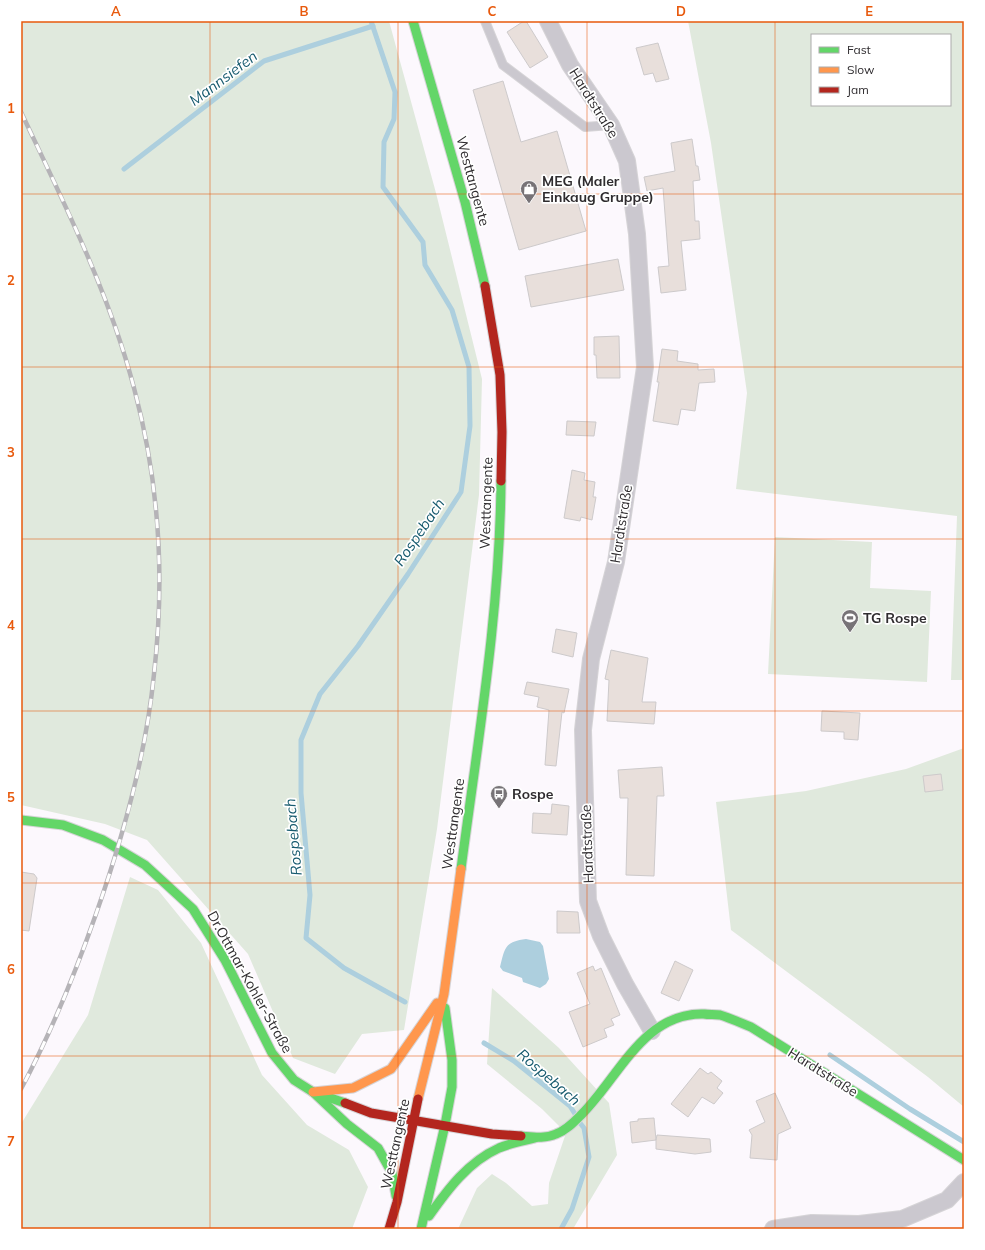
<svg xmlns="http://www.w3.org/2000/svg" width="985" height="1250" font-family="Mulish,sans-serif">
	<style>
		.green { fill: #e0e9dd; fill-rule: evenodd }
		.water { fill: #adcfde }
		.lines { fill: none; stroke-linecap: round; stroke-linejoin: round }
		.stream { stroke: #adcfde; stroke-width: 5 }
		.building { fill: #e8dfdb; stroke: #cdcacb }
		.lane-casing { stroke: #d6d4d7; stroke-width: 10 }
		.street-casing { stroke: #d6d4d7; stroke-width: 18 }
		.fast-casing { stroke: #d6d4d7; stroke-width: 11 }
		.slow-casing { stroke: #d6d4d7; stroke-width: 11 }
		.jam-casing { stroke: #d6d4d7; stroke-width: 11 }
		.lane { stroke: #cbc8cf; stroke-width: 8 }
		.street { stroke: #cbc8cf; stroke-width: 16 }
		.fast { stroke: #63d668; stroke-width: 9 }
		.slow { stroke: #ff974d; stroke-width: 9 }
		.jam { stroke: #b3261e; stroke-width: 9 }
		.rail-casing { stroke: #b5b3b7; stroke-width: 4.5 }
		.rail { stroke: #fff; stroke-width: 3; stroke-dasharray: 9; stroke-linecap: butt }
		.grid { fill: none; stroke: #e8590c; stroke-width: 1; stroke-opacity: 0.55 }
		.labels { text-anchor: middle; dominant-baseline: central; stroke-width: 3.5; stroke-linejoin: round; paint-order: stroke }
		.street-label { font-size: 14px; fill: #2f2c2f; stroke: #fff }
		.poi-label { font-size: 14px; font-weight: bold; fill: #2f2c2f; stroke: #fff; text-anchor: start }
		.water-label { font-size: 15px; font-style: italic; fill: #165a6e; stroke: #fff }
		.neatline { fill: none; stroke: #e8590c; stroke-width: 1.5 }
		.grid-label { font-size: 13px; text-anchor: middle; font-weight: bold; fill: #e8590c }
	</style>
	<rect width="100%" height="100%" fill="#fcf8fd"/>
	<g class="green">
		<polygon points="21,21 389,21 436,193 482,379 479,495 437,829 404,1030 362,1034 335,1074 293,1058 248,954 147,840 105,824 21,805"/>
		<path d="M 688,21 L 964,21 L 964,680 L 951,680 L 957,516 L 736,489 L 747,393 L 711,143 ZM 812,35 L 950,35 L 950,105 L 812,105 Z"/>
		<polygon points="775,537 872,542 870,588 931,591 927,682 768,674"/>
		<polygon points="964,748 964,1107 928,1077 731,930 716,802 806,791 906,769"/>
		<polygon points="130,877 158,890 201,943 262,1075 307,1125 349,1150 368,1187 352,1229 21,1229 21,1124 88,1015"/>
		<polygon points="492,988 559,1048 609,1103 617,1155 573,1229 458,1229 477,1188 492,1174 506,1183 532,1206 548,1204 549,1183 566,1133 542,1109 487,1064"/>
	</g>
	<path class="water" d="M 526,939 L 540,942 L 543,946 L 549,979 L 546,984 L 540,988 L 523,982 L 522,978 L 503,971 L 500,967 C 505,947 505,942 526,939 Z"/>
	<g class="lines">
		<g class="stream">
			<polyline points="371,21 395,92 394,119 384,142 383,187 423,242 425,265 452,310 469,367 470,426 461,492 408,574 358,646 320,694 301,740 301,793 310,895 306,938 344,968 405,1002"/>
			<polyline points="124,169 264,61 373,26"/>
			<polyline points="484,1043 514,1061 570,1106 575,1114"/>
			<polyline points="830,1055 910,1109 964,1142"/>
			<polyline points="561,1229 572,1209 589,1157 584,1128 580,1123"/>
		</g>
	</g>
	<g class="building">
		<polygon points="524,21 526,21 548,57 530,68 507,32"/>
		<polygon points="658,43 669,79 656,82 653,73 644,75 636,48"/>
		<polygon points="503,81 521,142 557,131 586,231 519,250 473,90"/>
		<polygon points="692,139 696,166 698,166 700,180 693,181 695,221 699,221 700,239 681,241 686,290 661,293 658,267 669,266 663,188 647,191 644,177 675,171 671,143"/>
		<polygon points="618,259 624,290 531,307 525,276"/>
		<polygon points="619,336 620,378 597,378 596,355 594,355 594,337"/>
		<polygon points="662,349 678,351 677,361 698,364 698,370 714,369 715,382 699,383 695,411 681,409 678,425 653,421 659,382 657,382"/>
		<polygon points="567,421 596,422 594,436 566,435"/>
		<polygon points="572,470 585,473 584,480 595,482 593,497 596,497 592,520 581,517 580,521 564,518"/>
		<polygon points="556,629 577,633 573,657 552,652"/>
		<polygon points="611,650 648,658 642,702 656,702 654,724 607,721 609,680 605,679"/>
		<polygon points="527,682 569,689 564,713 562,712 556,766 545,765 549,710 537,707 539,697 524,694"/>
		<polygon points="822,711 860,713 858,740 844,739 844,732 821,731"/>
		<polygon points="662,767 664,796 657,796 654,876 626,875 628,798 620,798 618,770"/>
		<polygon points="941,774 943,790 925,792 923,776"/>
		<polygon points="552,804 569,806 567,835 532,833 533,813 551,814"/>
		<polygon points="21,872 34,874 37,878 29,931 21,930"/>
		<polygon points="557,911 578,912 580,933 557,933"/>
		<polygon points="675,961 693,970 679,1001 661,993"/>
		<polygon points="593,966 595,971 601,968 620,1015 611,1019 614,1025 604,1029 607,1037 583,1047 569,1012 590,1004 577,973"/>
		<polygon points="700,1068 708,1074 711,1072 722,1081 717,1088 723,1093 714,1104 702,1097 688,1117 671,1104"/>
		<polygon points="775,1093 791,1128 778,1134 777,1160 750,1158 752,1135 749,1130 765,1122 756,1101"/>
		<polygon points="654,1118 656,1140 657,1135 710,1139 711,1152 695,1154 656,1149 656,1140 632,1143 630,1122 638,1121 638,1119"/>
	</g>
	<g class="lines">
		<defs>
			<polyline id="lane" points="485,21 503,65 585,127 611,125"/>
			<g id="street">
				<polyline points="548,21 570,65 611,125 627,161 637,234 645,367 616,562 591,659 583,730 588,901 601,936 625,984 652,1031"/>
				<polyline points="773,1229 812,1223 859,1224 902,1219 947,1200 964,1182"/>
			</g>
			<g id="fast">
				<polyline points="413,21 465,202 485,286"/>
				<polyline points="21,820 63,825 103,840 145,865 193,909 225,960 272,1053 294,1080 313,1092 345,1103"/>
				<path d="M 461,869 C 478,740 500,611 501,481"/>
				<polyline points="313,1092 347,1124 378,1148 392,1173 396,1196"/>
				<path d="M 521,1136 C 533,1137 545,1139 556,1134 C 567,1130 575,1121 582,1114 C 619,1077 644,1012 704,1014 C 709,1015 715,1014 720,1015 C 730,1018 741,1023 751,1027 L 964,1160"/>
				<path d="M 429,1216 C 448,1189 468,1162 499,1148 C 511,1143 523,1141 535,1138"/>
				<polyline points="421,1229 445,1125 452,1087 452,1060 445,1008"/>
			</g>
			<g id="slow">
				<polyline points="313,1092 353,1088 391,1069 437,1003"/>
				<polyline points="418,1099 444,994 461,869"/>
			</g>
			<g id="jam">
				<polyline points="485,286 500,375 502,432 501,481"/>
				<polyline points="345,1103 371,1113 492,1134 521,1136"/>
				<polyline points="389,1229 397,1202 418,1099"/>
			</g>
		</defs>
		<use href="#lane" class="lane-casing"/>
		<use href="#street" class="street-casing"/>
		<use href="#fast" class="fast-casing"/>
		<use href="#slow" class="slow-casing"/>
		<use href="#jam" class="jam-casing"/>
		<use href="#lane" class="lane"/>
		<use href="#street" class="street"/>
		<use href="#fast" class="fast"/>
		<use href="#slow" class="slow"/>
		<use href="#jam" class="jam"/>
		<defs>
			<path id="rail" d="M 21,112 C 63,201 109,292 134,388 C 159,481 165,579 154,674 C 146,756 123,837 96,914 C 75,974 51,1033 21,1089"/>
		</defs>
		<use href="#rail" class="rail-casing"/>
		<use href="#rail" class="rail"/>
	</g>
	<path class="grid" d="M 210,21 L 210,1229M 398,21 L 398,1229M 587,21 L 587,1229M 775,21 L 775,1229M 21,194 L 964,194M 21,367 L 964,367M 21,539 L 964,539M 21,711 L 964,711M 21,883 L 964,883M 21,1056 L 964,1056"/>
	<defs>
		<symbol id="shop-pin" viewBox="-11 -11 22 30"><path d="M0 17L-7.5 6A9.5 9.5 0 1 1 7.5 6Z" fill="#777377" stroke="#fff"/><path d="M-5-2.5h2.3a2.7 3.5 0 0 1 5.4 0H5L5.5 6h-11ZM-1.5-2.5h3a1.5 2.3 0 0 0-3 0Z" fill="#fff"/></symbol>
		<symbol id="stadium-pin" viewBox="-11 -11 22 30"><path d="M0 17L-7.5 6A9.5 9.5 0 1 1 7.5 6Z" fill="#777377" stroke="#fff"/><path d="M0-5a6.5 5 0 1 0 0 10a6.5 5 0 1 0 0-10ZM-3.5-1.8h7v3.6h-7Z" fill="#fff"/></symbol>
		<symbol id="bus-pin" viewBox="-11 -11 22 30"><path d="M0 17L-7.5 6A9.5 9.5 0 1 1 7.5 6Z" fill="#777377" stroke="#fff"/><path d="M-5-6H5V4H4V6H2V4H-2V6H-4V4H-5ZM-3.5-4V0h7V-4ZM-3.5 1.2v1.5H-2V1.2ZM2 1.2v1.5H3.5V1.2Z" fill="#fff"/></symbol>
	</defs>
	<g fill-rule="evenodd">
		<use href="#shop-pin" x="519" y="179" width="20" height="27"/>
		<use href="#stadium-pin" x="840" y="608" width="20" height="27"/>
		<use href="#bus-pin" x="489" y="784" width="20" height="27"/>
	</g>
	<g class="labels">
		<g class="street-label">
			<text transform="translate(594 103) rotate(58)">Hardtstraße</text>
			<text transform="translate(473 181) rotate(75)">Westtangente</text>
			<text transform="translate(486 503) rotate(-88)">Westtangente</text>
			<text transform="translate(621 524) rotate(-81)">Hardtstraße</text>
			<text transform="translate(453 824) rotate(-82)">Westtangente</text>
			<text transform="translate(587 844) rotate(-92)">Hardtstraße</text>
			<text transform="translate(250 982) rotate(61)">Dr.Ottmar-Kohler-Straße</text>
			<text transform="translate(823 1072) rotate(32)">Hardtstraße</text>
			<text transform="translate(395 1144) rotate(-78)">Westtangente</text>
		</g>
		<g class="poi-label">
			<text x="542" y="181">MEG (Maler<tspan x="542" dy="16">Einkaug Gruppe)</tspan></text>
			<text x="863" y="618">TG Rospe</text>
			<text x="512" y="794">Rospe</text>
		</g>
		<g class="water-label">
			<text transform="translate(223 78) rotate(-37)">Mannsiefen</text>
			<text transform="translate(419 532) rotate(-56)">Rospebach</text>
			<text transform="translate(293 837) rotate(-95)">Rospebach</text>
			<text transform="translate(549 1077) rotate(41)">Rospebach</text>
		</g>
	</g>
	<rect width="985" height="1250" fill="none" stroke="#ffffff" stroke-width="44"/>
	<rect x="811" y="34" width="140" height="72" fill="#ffffff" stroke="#acabac"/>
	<rect x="819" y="47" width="20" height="6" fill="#63d668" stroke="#acabac"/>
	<text x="847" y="54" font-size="12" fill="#2f2c2f">Fast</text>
	<rect x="819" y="67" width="20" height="6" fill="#ff974d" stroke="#acabac"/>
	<text x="847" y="74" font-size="12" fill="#2f2c2f">Slow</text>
	<rect x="819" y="87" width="20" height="6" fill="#b3261e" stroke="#acabac"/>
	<text x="847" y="94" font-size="12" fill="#2f2c2f">Jam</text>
	<rect x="22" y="22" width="941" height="1206" class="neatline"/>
	<g class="grid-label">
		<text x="116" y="16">A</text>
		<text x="304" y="16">B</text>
		<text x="492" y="16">C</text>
		<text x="681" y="16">D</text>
		<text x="869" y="16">E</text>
		<text x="11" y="113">1</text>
		<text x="11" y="285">2</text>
		<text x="11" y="457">3</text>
		<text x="11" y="630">4</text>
		<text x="11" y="802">5</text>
		<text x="11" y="974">6</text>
		<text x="11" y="1146">7</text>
	</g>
</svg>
